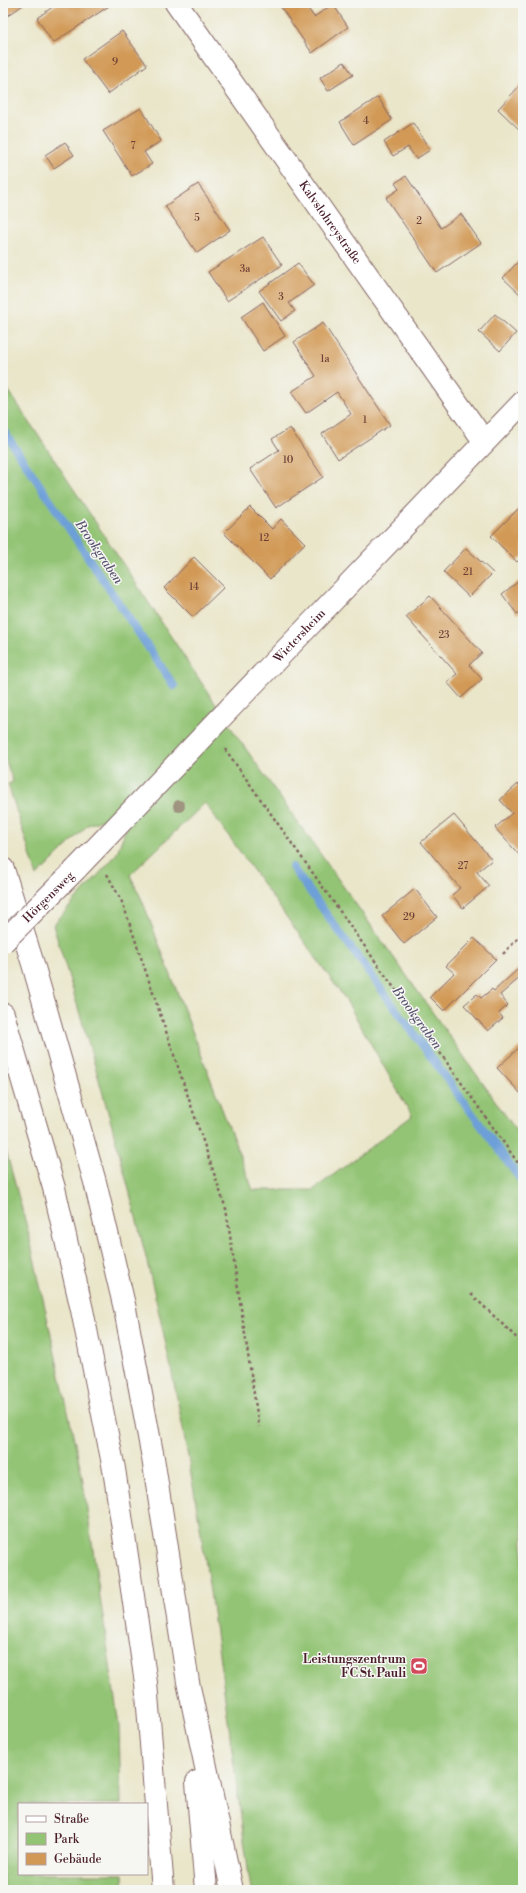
<svg xmlns="http://www.w3.org/2000/svg" width="526" height="1893" font-family="'Libre Bodoni',serif">
	<style>
		.green { fill: #93c474; stroke: #6e7250; fill-rule: evenodd }
		.lines { fill: none; stroke-linecap: round; stroke-linejoin: round }
		.stream { stroke: #6d9fd8; stroke-width: 8 }
		.building { fill: #d19955 }
		.minor-casing { stroke: #826563; stroke-width: 24 }
		.motorway-casing { stroke: #826563; stroke-width: 24 }
		.path { stroke: #826563; stroke-width: 2.5; stroke-dasharray: 3 3; stroke-linecap: butt }
		.minor { stroke: #fff; stroke-width: 22 }
		.motorway { stroke: #fff; stroke-width: 22 }
		.minor-bridge-casing { stroke: #826563; stroke-width: 24; stroke-linecap: butt }
		.minor-bridge { stroke: #fff; stroke-width: 22 }
		.tree { fill: #9e947f }
		.labels { text-anchor: middle; dominant-baseline: central; stroke-width: 3; stroke-linejoin: round; paint-order: stroke }
		.number-label { font-size: 10px; fill: #6c3e36 }
		.street-label { font-size: 12px; fill: #4a1f2b; stroke: #f6f6f2 }
		.poi-label { font-size: 12px; font-weight: bold; fill: #4a1f2b; stroke: #f6f6f2; text-anchor: end }
		.water-label { font-size: 13px; font-style: italic; fill: #585270; stroke: #f6f6f2 }
	</style>
	<rect width="100%" height="100%" fill="#f6f6f2"/>
	<filter id="ink" filterUnits="userSpaceOnUse"><feTurbulence type="fractalNoise" baseFrequency=".025" numOctaves="2"/><feDisplacementMap in="SourceGraphic" scale="8" xChannelSelector="R" yChannelSelector="G"/><feConvolveMatrix kernelMatrix="1 2 1 2 8 2 1 2 1" color-interpolation-filters="sRGB"/></filter>
	<filter id="wash" filterUnits="userSpaceOnUse"><feTurbulence type="fractalNoise" baseFrequency=".012" numOctaves="4" result="noise"/><feDisplacementMap in="SourceGraphic" scale="16" xChannelSelector="R" yChannelSelector="G"/><feGaussianBlur stdDeviation="0.9" result="paint"/><feColorMatrix in="noise" values="0 0 0 0 0 0 0 0 0 0 0 0 0 0 0 0 0 1.4 0 .05"/><feComposite in="paint" operator="in"/></filter>
	<g filter="url(#wash)">
		<rect width="100%" height="100%" fill="#eae6ca"/>
		<g class="green">
			<path d="M 3,382 L 236,735 L 523,1140 L 523,1890 L 251,1890 C 231,1749 215,1608 190,1468 C 158,1283 108,1104 53,925 L 116,855 L 127,826 L 118,814 L 88,825 L 37,876 L 8,784 L 13,782 L 3,752 ZM 205,803 L 346,1000 L 412,1116 L 313,1190 L 253,1190 L 142,900 L 130,875 Z"/>
			<polygon points="3,1140 28,1231 82,1475 119,1726 121,1804 19,1804 19,1874 123,1874 124,1890 3,1890"/>
		</g>
		<g class="lines">
			<g class="stream">
				<polyline points="3,430 174,686"/>
				<polyline points="292,867 523,1183"/>
			</g>
		</g>
		<g id="blocks">
			<g class="building">
				<polygon points="3,3 26,3 3,19"/>
				<polygon points="58,3 107,3 109,6 53,43 37,18"/>
				<polygon points="278,3 304,3 314,17 333,4 348,27 312,53"/>
				<polygon points="122,31 147,65 108,94 82,59"/>
				<polygon points="344,62 353,75 328,91 320,78"/>
				<polygon points="523,82 523,133 498,109"/>
				<polygon points="378,97 392,120 354,145 340,122"/>
				<polygon points="141,108 161,141 144,152 152,164 132,176 103,131"/>
				<polygon points="413,123 430,150 416,159 408,147 393,156 384,142"/>
				<polygon points="65,142 74,155 54,168 45,155"/>
				<polygon points="406,176 441,228 461,214 481,243 437,273 386,198 399,189 395,183"/>
				<polygon points="198,184 230,230 197,253 165,206"/>
				<polygon points="263,237 282,265 227,301 208,272"/>
				<polygon points="523,256 523,297 503,278"/>
				<polygon points="298,263 314,285 289,303 295,311 281,321 259,291"/>
				<polygon points="263,302 285,336 263,351 241,317"/>
				<polygon points="495,314 516,333 500,351 479,332"/>
				<polygon points="323,323 390,425 338,459 322,434 351,414 337,392 306,413 291,392 316,376 294,342"/>
				<polygon points="290,428 323,477 276,508 250,469 279,450 272,439"/>
				<polygon points="521,506 523,507 523,556 517,562 491,536"/>
				<polygon points="250,507 272,529 281,519 305,543 270,579 224,533"/>
				<polygon points="466,548 493,573 469,597 443,572"/>
				<polygon points="194,557 224,587 193,617 164,588"/>
				<polygon points="519,581 523,586 523,610 517,614 502,594"/>
				<polygon points="430,596 482,653 469,665 482,679 461,698 447,682 457,674 406,617"/>
				<polygon points="518,784 523,789 523,859 495,828 512,813 500,800"/>
				<polygon points="454,815 492,860 477,872 489,886 463,908 452,895 460,888 421,842"/>
				<polygon points="415,889 437,917 404,944 382,916"/>
				<polygon points="474,938 496,959 444,1011 430,997 454,973 446,966"/>
				<polygon points="518,969 523,975 500,995 508,1005 499,1013 503,1018 488,1031 464,1005 477,994 481,998 492,989 494,991"/>
				<polygon points="523,1044 523,1096 497,1068"/>
				<polygon points="523,1124 523,1131 519,1127"/>
			</g>
		</g>
	</g>
	<g filter="url(#ink)">
		<use href="#blocks" fill-opacity="0" stroke="#826563" stroke-width="1"/>
		<g class="lines">
			<defs>
				<g id="minor">
					<path id="s1" d="M 176,3 L 484,441"/>
					<path id="s2" d="M 76,869 L 523,402"/>
				</g>
				<g id="motorway">
					<polyline points="3,869 33,964 95,1182 125,1309 153,1458 188,1682 232,1890"/>
					<polyline points="3,1014 54,1188 82,1310 114,1469 146,1683 163,1890"/>
					<polyline points="197,1782 206,1890"/>
				</g>
			</defs>
			<use href="#minor" class="minor-casing"/>
			<use href="#motorway" class="motorway-casing"/>
			<g class="path">
				<polyline points="225,749 523,1170"/>
				<polyline points="107,874 123,904 226,1209 259,1427"/>
				<polyline points="503,954 523,933"/>
				<polyline points="471,1294 523,1344"/>
			</g>
			<use href="#minor" class="minor"/>
			<use href="#motorway" class="motorway"/>
			<defs>
				<g id="minor-bridge">
					<path id="s3" d="M 3,942 L 76,869"/>
				</g>
			</defs>
			<use href="#minor-bridge" class="minor-bridge-casing"/>
			<use href="#minor-bridge" class="minor-bridge"/>
		</g>
		<circle class="tree" cx="179" cy="806" r="6"/>
	</g>
	<defs>
		<symbol id="stadium-square" viewBox="-11 -11 22 22"><rect x="-9" y="-9" width="18" height="18" rx="4" fill="#d1495b" stroke="#f6f6f2"/><path d="M0-5a6.5 5 0 1 0 0 10a6.5 5 0 1 0 0-10ZM-3.5-1.8h7v3.6h-7Z" fill="#fff"/></symbol>
	</defs>
	<g fill-rule="evenodd">
		<use href="#stadium-square" x="409" y="1656" width="20" height="20"/>
	</g>
	<g class="labels">
		<g class="number-label">
			<text x="115" y="62">9</text>
			<text x="366" y="121">4</text>
			<text x="133" y="146">7</text>
			<text x="197" y="218">5</text>
			<text x="419" y="221">2</text>
			<text x="245" y="269">3a</text>
			<text x="281" y="297">3</text>
			<text x="325" y="359">1a</text>
			<text x="365" y="420">1</text>
			<text x="288" y="460">10</text>
			<text x="264" y="538">12</text>
			<text x="468" y="572">21</text>
			<text x="194" y="587">14</text>
			<text x="444" y="635">23</text>
			<text x="463" y="866">27</text>
			<text x="409" y="917">29</text>
		</g>
		<g class="street-label">
			<text stroke="none"><textPath href="#s1" startOffset="268">Kalvslohreystraße</textPath></text>
			<text stroke="none"><textPath href="#s2" startOffset="323">Wietersheim</textPath></text>
			<text stroke="none"><textPath href="#s3" startOffset="64">Hörgensweg</textPath></text>
		</g>
		<g class="poi-label">
			<text x="406" y="1659">Leistungszentrum<tspan x="406" dy="14">FC St. Pauli</tspan></text>
		</g>
		<g class="water-label">
			<text transform="translate(99 552) rotate(56)">Brookgraben</text>
			<text transform="translate(417 1018) rotate(54)">Brookgraben</text>
		</g>
	</g>
	<rect width="526" height="1893" fill="none" stroke="#f6f6f2" stroke-width="16"/>
	<rect x="18" y="1803" width="130" height="72" fill="#f6f6f2" stroke="#b1a0a2"/>
	<rect x="26" y="1816" width="20" height="6" fill="#ffffff" stroke="#b1a0a2"/>
	<text x="54" y="1823" font-size="12" fill="#4a1f2b">Straße</text>
	<rect x="26" y="1833" width="20" height="12" fill="#93c474" stroke="#b1a0a2"/>
	<text x="54" y="1843" font-size="12" fill="#4a1f2b">Park</text>
	<rect x="26" y="1853" width="20" height="12" fill="#d19955" stroke="#b1a0a2"/>
	<text x="54" y="1863" font-size="12" fill="#4a1f2b">Gebäude</text>
</svg>
